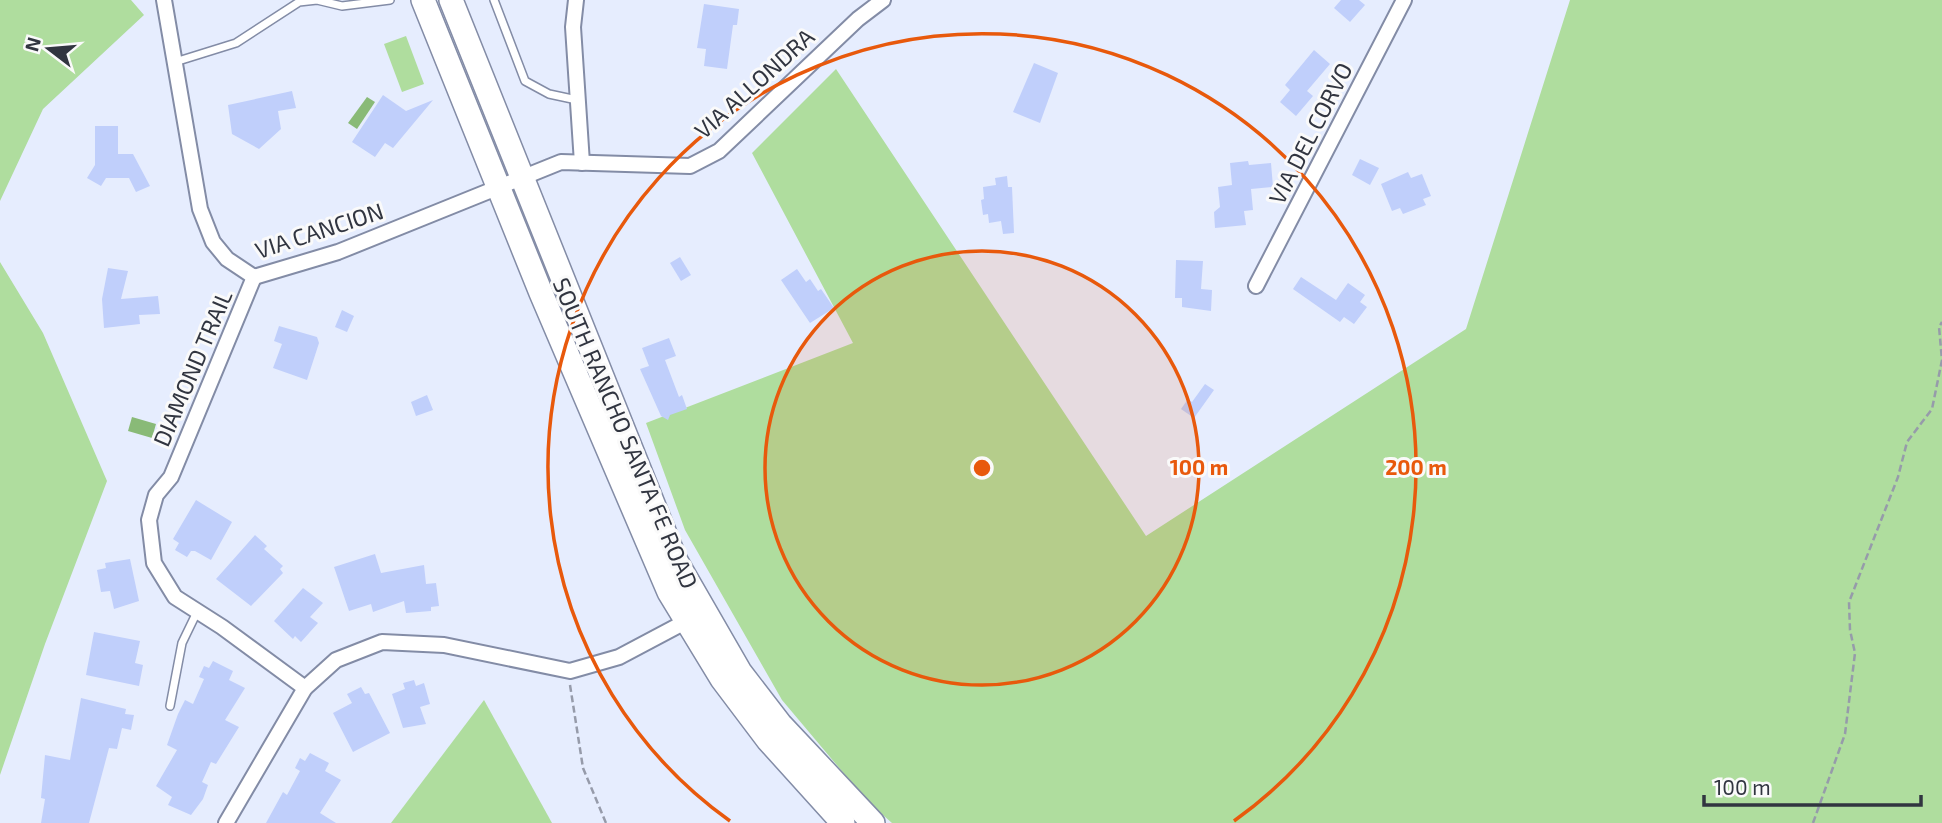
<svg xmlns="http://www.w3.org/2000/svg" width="1942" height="823" font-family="'Exo 2',sans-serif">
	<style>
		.green { fill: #afdd9e }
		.water { fill: #89ba77 }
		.building { fill: #c0cffb }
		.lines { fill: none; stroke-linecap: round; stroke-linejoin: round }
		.lane-casing { stroke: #838ca6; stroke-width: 10 }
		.street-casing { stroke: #838ca6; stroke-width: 18 }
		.primary-casing { stroke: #838ca6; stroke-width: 26 }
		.path { stroke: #969baa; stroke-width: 2.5; stroke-dasharray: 7 3.5; stroke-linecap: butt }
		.lane { stroke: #fff; stroke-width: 7 }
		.street { stroke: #fff; stroke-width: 14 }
		.primary { stroke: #fff; stroke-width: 23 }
		.ring { fill: none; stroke: #e8590c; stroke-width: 3.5 }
		.labels { text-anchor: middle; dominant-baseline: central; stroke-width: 6; stroke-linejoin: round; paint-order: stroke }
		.street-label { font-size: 23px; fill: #313540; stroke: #fafafa }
		.centre { fill: #e8590c; stroke: #fafafa; stroke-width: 3.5 }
		.ring-label { font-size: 21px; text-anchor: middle; font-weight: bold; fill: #e8590c; stroke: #fafafa; stroke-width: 6; stroke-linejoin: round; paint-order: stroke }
	</style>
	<rect width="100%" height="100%" fill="#e6edfe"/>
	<g class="green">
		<polygon points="0,0 131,0 144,15 43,109 0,201"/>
		<polygon points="1570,0 1942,0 1942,823 892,823 867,801 782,700 685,530 646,423 853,343 752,153 836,69 1146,536 1466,329"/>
		<polygon points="406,36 424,84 402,92 384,44"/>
		<polygon points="0,262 43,333 107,481 45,644 0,775"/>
		<polygon points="484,700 552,823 391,823"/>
	</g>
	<g class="water">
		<polygon points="367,97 375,102 357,129 348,123"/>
		<polygon points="132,417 156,424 152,438 128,431"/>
	</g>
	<g class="building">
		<polygon points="1341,0 1359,0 1365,5 1350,22 1334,8"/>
		<polygon points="704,4 739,9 737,25 733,25 727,69 704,66 706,49 697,48"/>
		<polygon points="1314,50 1330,64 1307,91 1313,96 1296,116 1280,102 1290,90 1285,85"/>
		<polygon points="1034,63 1058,73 1040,123 1013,112"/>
		<polygon points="292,91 296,108 278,111 281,129 259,149 232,134 228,105"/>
		<polygon points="383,95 406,111 433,100 393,148 385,143 375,157 352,142"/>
		<polygon points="95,126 118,126 118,154 133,154 150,186 136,192 129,178 106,178 101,186 87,178 95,165"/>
		<polygon points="1360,159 1379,168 1370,185 1352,175"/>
		<polygon points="1248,161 1249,165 1271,163 1273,187 1251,189 1253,210 1244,211 1246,225 1215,228 1214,212 1220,207 1218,187 1232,185 1230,163"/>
		<polygon points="1408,172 1411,178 1422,174 1431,196 1423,199 1426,205 1403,214 1400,208 1392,211 1381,184"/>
		<polygon points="1007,176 1008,187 1012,187 1014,233 1003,234 1001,221 989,223 988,214 983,215 981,200 984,199 983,187 996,185 995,178"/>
		<polygon points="680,257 691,275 681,281 670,263"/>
		<polygon points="1176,260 1203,261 1201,289 1212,290 1211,311 1182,307 1182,298 1175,298"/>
		<polygon points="108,268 128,271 121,299 158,296 160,314 139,315 140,324 104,328 102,299"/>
		<polygon points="797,269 806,282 810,279 818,291 821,289 834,308 810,323 781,280"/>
		<polygon points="1301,277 1336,300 1348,283 1365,295 1360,302 1367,307 1354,324 1344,317 1340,322 1293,289"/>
		<polygon points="342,310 354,316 347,332 335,327"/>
		<polygon points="279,326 317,337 319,343 307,380 273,368 282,344 274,341"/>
		<polygon points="669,338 676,356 665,360 679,397 682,395 687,409 670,415 668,420 661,416 640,369 649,366 642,348"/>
		<polygon points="1205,384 1214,390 1194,418 1181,409 1188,399 1192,402"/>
		<polygon points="427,395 433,410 416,416 411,402"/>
		<polygon points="196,500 232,522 211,560 195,551 191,551 187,557 175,550 179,543 173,539"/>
		<polygon points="255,535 267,546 264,549 283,566 280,569 283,573 251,606 216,579"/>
		<polygon points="375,554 381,573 424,565 426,584 436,583 439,606 431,607 431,611 406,613 404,601 373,612 371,604 349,611 334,567"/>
		<polygon points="130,559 139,601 114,609 110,591 101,592 97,570 106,568 105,563"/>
		<polygon points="303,588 323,603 310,617 318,623 301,642 295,636 293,639 274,621"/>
		<polygon points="94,632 140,641 135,663 143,665 139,686 86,675"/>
		<polygon points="213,661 233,671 229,680 245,688 225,720 239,727 216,764 211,762 202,782 208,785 203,799 191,815 168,805 172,797 156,786 177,750 167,745 178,714 185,700 193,704 204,679 199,677 204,666 209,668"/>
		<polygon points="414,680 416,686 424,683 430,704 420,707 426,724 403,728 392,694 405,689 403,683"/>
		<polygon points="361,687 365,694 369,693 390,733 353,752 333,713 352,703 347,694"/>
		<polygon points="81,698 126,709 125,714 134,715 131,730 122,728 117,749 109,748 89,823 41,823 45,799 41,798 45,755 70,760"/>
		<polygon points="310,753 329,763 325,771 341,780 320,813 336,823 266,823 283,792 287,795 300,771 295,768 300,758 305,761"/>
	</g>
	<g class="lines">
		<defs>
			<g id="lane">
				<polyline points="494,0 525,81 549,94 577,100"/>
				<polyline points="175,62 236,43 299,2 317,0 342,6 390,0"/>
				<polyline points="170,706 182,643 197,612"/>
			</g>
			<g id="street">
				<polyline points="164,0 200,209 213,242 227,259 254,277 338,252 561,162 690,166 719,151 858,19 883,0"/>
				<polyline points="576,0 573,27 582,163"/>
				<polyline points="254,277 171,477 156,495 149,520 154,563 175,597 222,627 305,688"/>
				<polyline points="1256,286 1404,0"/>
				<polyline points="226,823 305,688 336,660 382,642 444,645 570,671 619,657 685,622"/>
			</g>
			<g id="primary">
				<polyline points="423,0 541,293 669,592 722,679 768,740 843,823"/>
				<polyline points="451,0 676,561 740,672 780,724 873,823"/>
			</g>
		</defs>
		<use href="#lane" class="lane-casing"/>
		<use href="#street" class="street-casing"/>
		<use href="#primary" class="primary-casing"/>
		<g class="path">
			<polyline points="570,685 583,768 606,823"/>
			<polyline points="1813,823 1845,734 1855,653 1850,630 1849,602 1898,477 1907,442 1932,409 1942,360 1939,327 1942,322"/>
		</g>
		<use href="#lane" class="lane"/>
		<use href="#street" class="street"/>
		<use href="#primary" class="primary"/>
	</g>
	<circle cx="982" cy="468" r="217" fill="#e8590c" fill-opacity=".12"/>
	<g class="ring">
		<circle cx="982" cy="468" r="217"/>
		<path d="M730 821A434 434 0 1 1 1234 821"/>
	</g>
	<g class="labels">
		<g class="street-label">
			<text transform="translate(754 83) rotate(-42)">VIA ALLONDRA</text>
			<text transform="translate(1310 133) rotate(-63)">VIA DEL CORVO</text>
			<text transform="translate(319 230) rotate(-18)">VIA CANCION</text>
			<text transform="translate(192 368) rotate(-67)">DIAMOND TRAIL</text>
			<text transform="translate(626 433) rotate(67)">SOUTH RANCHO SANTA FE ROAD</text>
		</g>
	</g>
	<circle cx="982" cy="468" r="10" class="centre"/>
	<g class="ring-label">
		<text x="1199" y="475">100 m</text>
		<text x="1416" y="475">200 m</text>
	</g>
	<g transform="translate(49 49) rotate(286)" stroke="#fafafa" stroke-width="5" paint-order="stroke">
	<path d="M0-5L12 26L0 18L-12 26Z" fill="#313540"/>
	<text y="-10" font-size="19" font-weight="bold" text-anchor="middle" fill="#313540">N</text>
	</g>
	<path d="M1704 795v10h217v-10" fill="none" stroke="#313540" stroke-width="3.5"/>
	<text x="1714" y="795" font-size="21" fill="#313540" stroke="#fafafa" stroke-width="5" paint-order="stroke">100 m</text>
</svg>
